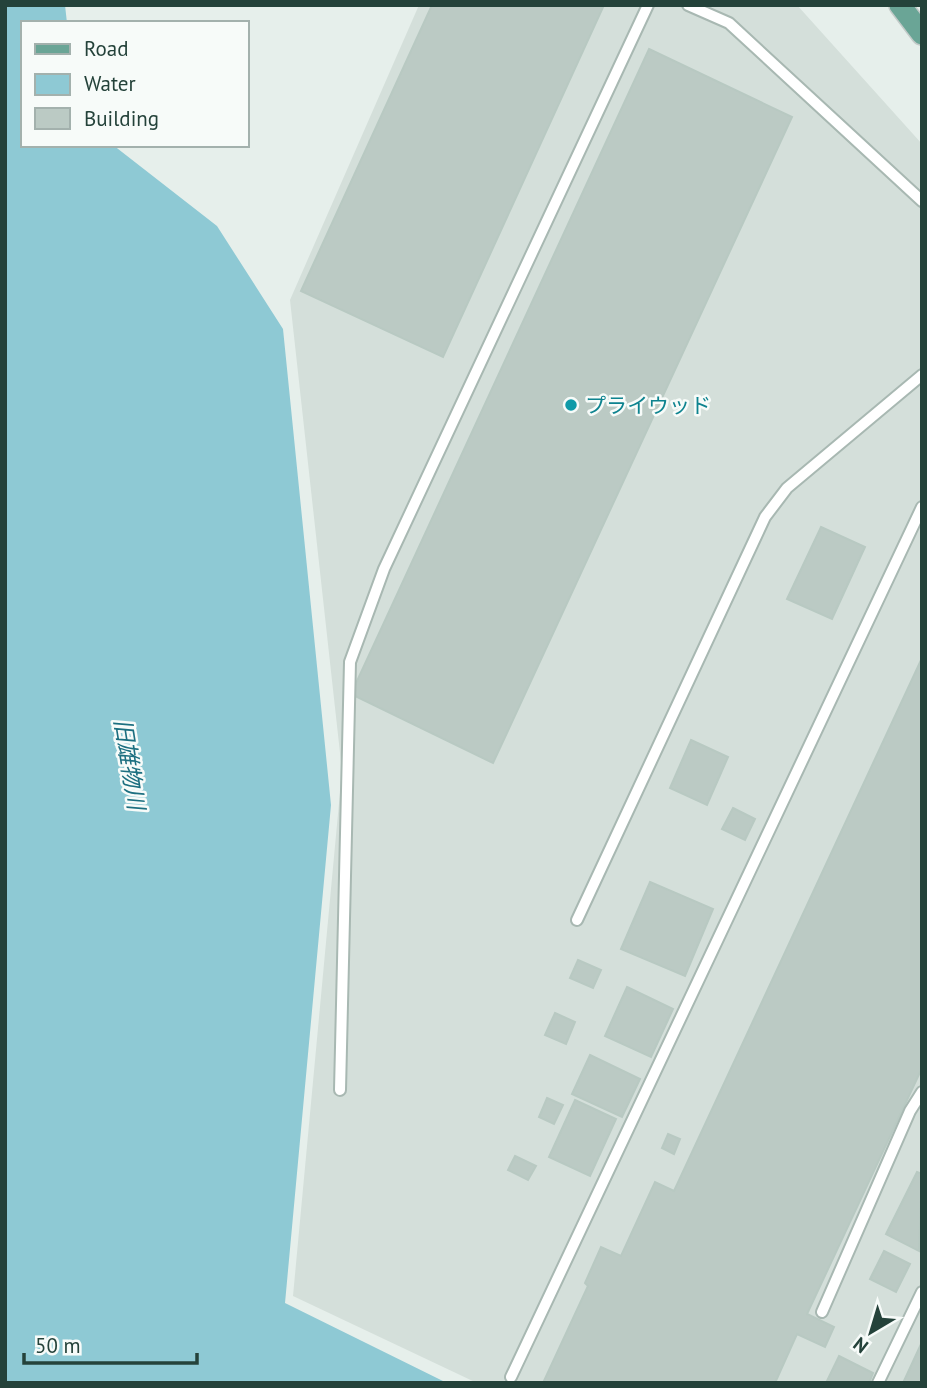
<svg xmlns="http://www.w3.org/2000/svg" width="927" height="1388" font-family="'PT Sans','Noto Sans JP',sans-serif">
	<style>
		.built { fill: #d4dfda }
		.water { fill: #8ec9d4 }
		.building { fill: #bbcac4; stroke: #b8c9c2; stroke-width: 2 }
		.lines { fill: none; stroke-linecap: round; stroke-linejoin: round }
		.service-casing { stroke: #a8b8b2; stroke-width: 14 }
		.primary-casing { stroke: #c2cac8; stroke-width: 24 }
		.service { stroke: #fff; stroke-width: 10 }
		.primary { stroke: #6aa596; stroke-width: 21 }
		.culture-dot { fill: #0f9aa8; stroke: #f7fbf9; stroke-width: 2.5 }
		.labels { text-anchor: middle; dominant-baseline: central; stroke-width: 5; stroke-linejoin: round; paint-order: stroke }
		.culture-label { font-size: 21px; fill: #0d838f; stroke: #f7fbf9; text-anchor: start }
		.water-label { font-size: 23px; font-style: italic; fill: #1c6f80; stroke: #f7fbf9 }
	</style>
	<rect width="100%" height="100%" fill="#e6efeb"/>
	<polygon class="built" points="419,5 797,5 922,144 922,1383 477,1383 293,1296 342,771 290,300"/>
	<polygon class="water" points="5,5 65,5 67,23 23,23 23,145 113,145 217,226 283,329 331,805 285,1303 447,1383 5,1383"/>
	<g class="building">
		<polygon points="432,5 604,5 443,357 301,291"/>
		<polygon points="649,49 792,117 493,763 351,694"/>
		<polygon points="821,527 865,547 832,619 787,599"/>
		<polygon points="922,658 922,1068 807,1314 834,1327 825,1347 797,1334 775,1383 543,1383 588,1286 585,1283 601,1247 621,1256 655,1182 674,1191"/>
		<polygon points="691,740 728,757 707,805 670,788"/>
		<polygon points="733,808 755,819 745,840 722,829"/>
		<polygon points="650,882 713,909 685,976 621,949"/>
		<polygon points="578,960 601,970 593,988 570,978"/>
		<polygon points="627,987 673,1009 651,1057 605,1036"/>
		<polygon points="555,1013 575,1022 566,1044 545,1035"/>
		<polygon points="590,1055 640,1079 622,1117 572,1094"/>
		<polygon points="547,1098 563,1105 554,1124 539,1117"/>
		<polygon points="575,1100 616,1119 590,1176 549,1157"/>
		<polygon points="668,1134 680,1139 674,1154 662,1148"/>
		<polygon points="515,1156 536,1166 528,1180 508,1170"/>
		<polygon points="917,1172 922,1174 919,1251 886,1234"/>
		<polygon points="884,1251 910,1264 896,1292 870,1279"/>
		<polygon points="922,1342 922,1383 903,1383"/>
		<polygon points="839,1356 873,1373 869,1383 826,1383"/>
	</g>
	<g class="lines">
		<defs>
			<g id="service">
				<polyline points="688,5 729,23 922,201"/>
				<polyline points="577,920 765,517 787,488 922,375"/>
				<polyline points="340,1090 350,662 384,569 648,5"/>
				<polyline points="822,1312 910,1111 922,1092"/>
				<polyline points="511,1377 922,507"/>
				<polyline points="878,1383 922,1292"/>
			</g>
			<polyline id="primary" points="900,5 922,34"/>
		</defs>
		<use href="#service" class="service-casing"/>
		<use href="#primary" class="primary-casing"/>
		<use href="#service" class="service"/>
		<use href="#primary" class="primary"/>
	</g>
	<circle class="culture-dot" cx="571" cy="405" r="7"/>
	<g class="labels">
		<g class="culture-label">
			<text x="585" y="405">プライウッド</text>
		</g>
		<g class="water-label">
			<text transform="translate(130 764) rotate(81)">旧雄物川</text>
		</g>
	</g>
	<rect width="927" height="1388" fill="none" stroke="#24423a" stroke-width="14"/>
	<rect x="21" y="21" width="228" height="126" fill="#f7fbf9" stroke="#a3b1ad" stroke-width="2"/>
	<rect x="35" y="44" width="35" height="10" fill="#6aa596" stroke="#a3b1ad" stroke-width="2"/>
	<text x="84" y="56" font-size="21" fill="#24423a">Road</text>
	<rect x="35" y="74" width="35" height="21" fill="#8ec9d4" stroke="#a3b1ad" stroke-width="2"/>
	<text x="84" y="91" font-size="21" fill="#24423a">Water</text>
	<rect x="35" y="108" width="35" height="21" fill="#bbcac4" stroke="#a3b1ad" stroke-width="2"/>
	<text x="84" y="126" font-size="21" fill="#24423a">Building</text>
	<g transform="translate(871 1332) rotate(218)" stroke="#f7fbf9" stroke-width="5" paint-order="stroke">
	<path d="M0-5L12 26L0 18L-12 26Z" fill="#24423a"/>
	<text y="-10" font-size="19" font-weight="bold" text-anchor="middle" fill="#24423a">N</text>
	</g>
	<path d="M24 1353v10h173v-10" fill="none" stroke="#24423a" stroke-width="3.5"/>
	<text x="35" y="1353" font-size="21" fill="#24423a" stroke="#f7fbf9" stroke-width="5" paint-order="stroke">50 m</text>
</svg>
